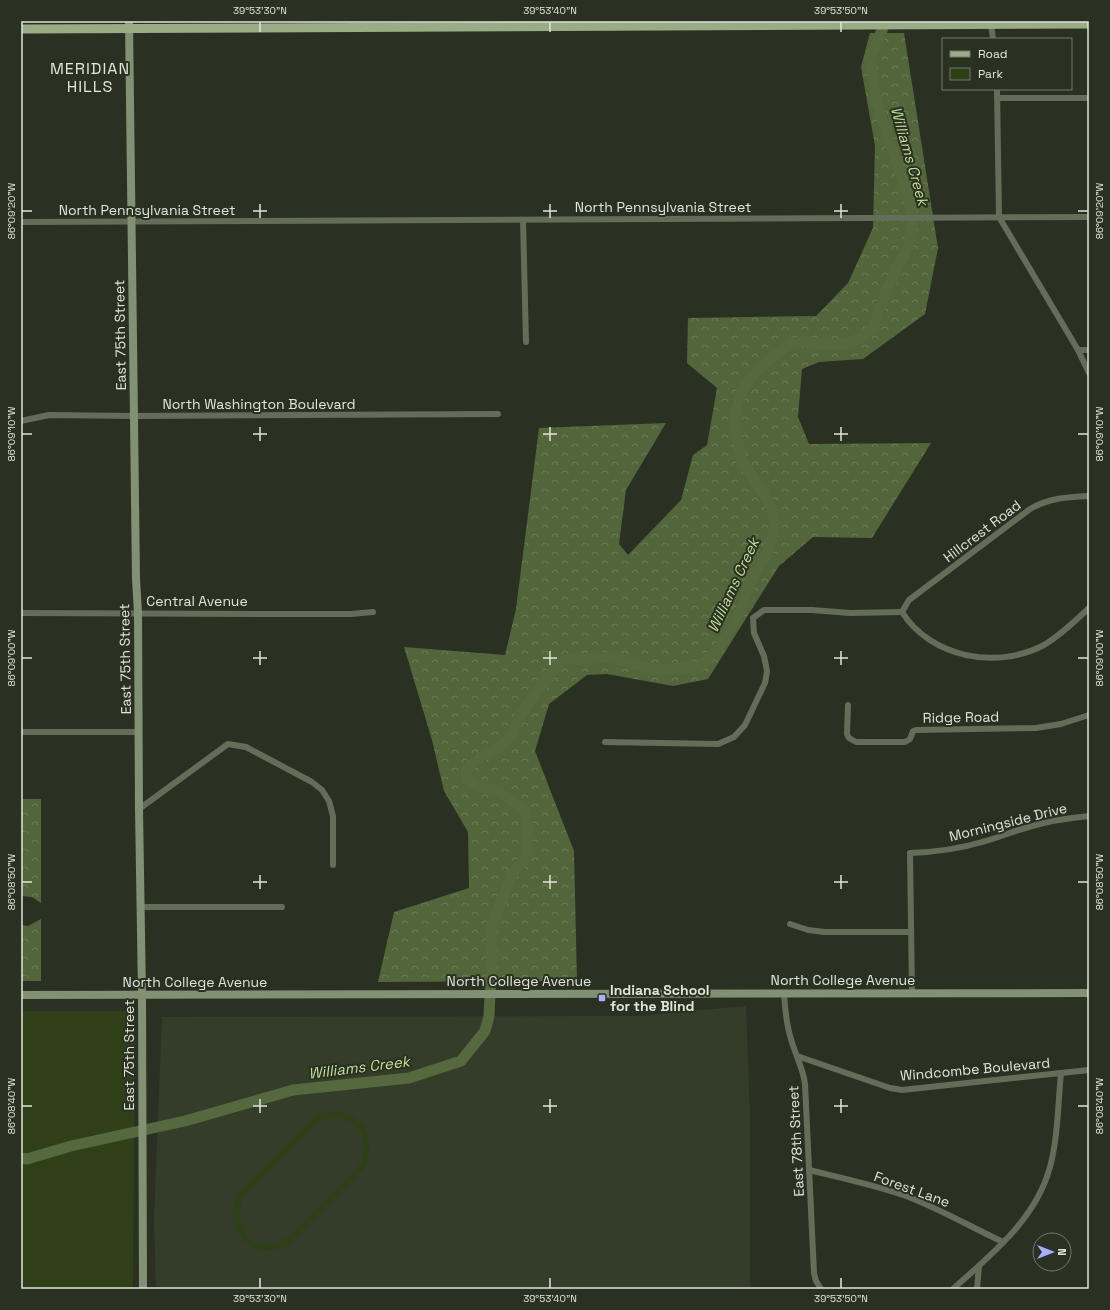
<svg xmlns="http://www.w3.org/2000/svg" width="1110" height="1310" font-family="'Space Grotesk',sans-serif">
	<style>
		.built { fill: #343d2a }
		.forest { fill: url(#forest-crowns) }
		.park { fill: #2f4019; fill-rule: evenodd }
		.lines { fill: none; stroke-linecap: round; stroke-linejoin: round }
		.river { stroke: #55683e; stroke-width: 11 }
		.street { stroke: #646d5a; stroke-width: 6 }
		.secondary { stroke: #829073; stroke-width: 8 }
		.primary { stroke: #99ac85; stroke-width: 9 }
		.ticks { fill: none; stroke: #e0e5dc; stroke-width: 1.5 }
		.poi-dot { fill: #a8b0fc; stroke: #2a3122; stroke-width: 1.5 }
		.labels { text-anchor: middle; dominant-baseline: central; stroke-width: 4; stroke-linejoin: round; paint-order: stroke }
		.street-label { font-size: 14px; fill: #e0e5dc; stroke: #2a3122 }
		.poi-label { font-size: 14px; font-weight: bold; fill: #e0e5dc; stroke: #2a3122; text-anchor: start }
		.water-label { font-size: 15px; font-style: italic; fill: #bddd98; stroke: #2a3122 }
		.quarter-label { font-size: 16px; letter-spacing: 1px; fill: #dfe8d5; stroke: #2a3122 }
		.neatline { fill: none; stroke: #e0e5dc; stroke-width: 1.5 }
		.ticks-label { font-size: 10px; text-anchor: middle; fill: #e0e5dc }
	</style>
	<defs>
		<pattern id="forest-crowns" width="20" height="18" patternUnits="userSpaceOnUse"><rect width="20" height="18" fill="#52653b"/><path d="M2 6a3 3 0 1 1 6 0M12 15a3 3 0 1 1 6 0" fill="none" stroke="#6b7b57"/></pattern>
	</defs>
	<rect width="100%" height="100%" fill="#2a3122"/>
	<polygon class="built" points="746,1006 750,1115 750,1289 156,1289 154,1219 162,1017 639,1016"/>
	<g class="forest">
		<polygon points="870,33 904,33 938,248 925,314 863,359 819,362 802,369 798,417 809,444 931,443 872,538 813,537 779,566 708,679 673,686 607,674 587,675 549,704 535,751 574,851 577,981 378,982 394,912 469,888 468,832 444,791 432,740 404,647 505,655 516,609 539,428 666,423 626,490 619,544 628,555 681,500 693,455 707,445 717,388 687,363 688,318 816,316 848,283 873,228 875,146 861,67"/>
		<polygon points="21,799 41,799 41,903 32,897 21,896"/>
		<polygon points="41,919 41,981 21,981 21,925 28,926"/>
	</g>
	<g class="park">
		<polygon points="21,1011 135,1011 133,1289 21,1289"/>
		<path d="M 326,1112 C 332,1112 339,1111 345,1113 C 369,1120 374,1146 366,1167 L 289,1245 C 252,1263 220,1230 238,1194 L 317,1115 ZM 333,1118 C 336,1118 340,1118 343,1119 C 358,1123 368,1142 363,1157 C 362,1161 358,1166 355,1170 L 289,1236 C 259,1259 229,1231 244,1196 L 315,1125 L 323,1120 Z"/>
	</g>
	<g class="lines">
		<polyline class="river" points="21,1158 27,1159 71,1146 185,1121 293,1090 409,1078 461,1061 485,1031 489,1016 492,952 491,927 512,874 527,856 528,828 525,810 499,792 477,786 466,779 467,768 482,756 498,748 511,737 519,718 535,694 550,674 564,660 611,657 649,669 673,669 700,666 720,647 741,610 752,578 768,552 775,527 771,506 742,461 734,424 737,406 745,385 757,371 775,355 790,344 803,341 826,345 842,345 856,341 873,328 887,289 908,247 912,228 911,210 907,193 882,119 874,88 870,58 886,21"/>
		<g class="street">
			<polyline points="991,24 993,39"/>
			<polyline points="997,89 999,217 1078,350 1089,373"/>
			<polyline points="997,98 1089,98"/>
			<polyline points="523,220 526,342"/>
			<polyline points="21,222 1089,217"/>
			<polyline points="1078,350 1089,350"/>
			<polyline points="21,421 49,415 135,416 498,414"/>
			<path d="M 902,612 L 909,600 L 1030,509 C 1049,498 1067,497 1089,496"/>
			<path d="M 902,612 C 931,658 997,670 1044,645 C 1061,635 1075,621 1089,608"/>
			<polyline points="21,613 284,614 351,614 373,612"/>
			<polyline points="848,705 847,734 849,738 856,742 905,742 910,739 913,731 916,730 1036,728 1061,724 1089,715"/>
			<polyline points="21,732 139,732"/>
			<polyline points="605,742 718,744 734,737 745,725 765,683 767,671 764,656 754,633 753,618 764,610 812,610 850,613 902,612"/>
			<polyline points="139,809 228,744 246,747 312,782 322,790 329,801 333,816 333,865"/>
			<polyline points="140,907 282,907"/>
			<polyline points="790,924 808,930 824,932 911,932"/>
			<path d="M 784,993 C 785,1009 786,1024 791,1039 C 795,1054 803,1068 805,1084 L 814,1273 L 816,1281 L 821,1289"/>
			<path d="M 912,993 L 910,853 C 935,852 959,849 982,842 C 998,838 1013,831 1029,827 C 1048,821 1069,818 1089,816"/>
			<polyline points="797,1056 890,1088 902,1090 1089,1070"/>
			<path d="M 809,1170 C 842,1178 875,1185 906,1196 C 940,1209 971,1227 1003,1242"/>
			<path d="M 953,1289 C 992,1254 1036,1219 1050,1167 C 1058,1137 1058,1104 1061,1073"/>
			<polyline points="977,1289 979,1266"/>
		</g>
		<g class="secondary">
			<polyline points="129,21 136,579 138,613 139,809 142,995 143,1289"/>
			<polyline points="21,995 1089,993"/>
		</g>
		<polyline class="primary" points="21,29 1089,24"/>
	</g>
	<path class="ticks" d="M 260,22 L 260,32M 550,22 L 550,32M 841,22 L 841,32M 260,204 L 260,218M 550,204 L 550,218M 841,204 L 841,218M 22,211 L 32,211M 253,211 L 267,211M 543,211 L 557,211M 834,211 L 848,211M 1078,211 L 1088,211M 260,427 L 260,441M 550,427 L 550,441M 841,427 L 841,441M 22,434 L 32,434M 253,434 L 267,434M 543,434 L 557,434M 834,434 L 848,434M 1078,434 L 1088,434M 260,651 L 260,665M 550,651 L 550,665M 841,651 L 841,665M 22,658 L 32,658M 253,658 L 267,658M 543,658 L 557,658M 834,658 L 848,658M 1078,658 L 1088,658M 260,875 L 260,889M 550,875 L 550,889M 841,875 L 841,889M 22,882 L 32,882M 253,882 L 267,882M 543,882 L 557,882M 834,882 L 848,882M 1078,882 L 1088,882M 260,1099 L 260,1113M 550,1099 L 550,1113M 841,1099 L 841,1113M 22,1106 L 32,1106M 253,1106 L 267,1106M 543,1106 L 557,1106M 834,1106 L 848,1106M 1078,1106 L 1088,1106M 260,1278 L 260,1288M 550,1278 L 550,1288M 841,1278 L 841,1288"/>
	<rect class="poi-dot" x="598" y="994" width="8" height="8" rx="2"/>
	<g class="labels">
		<g class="street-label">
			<text x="663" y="207">North Pennsylvania Street</text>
			<text x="147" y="210">North Pennsylvania Street</text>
			<text transform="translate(120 335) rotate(-91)">East 75th Street</text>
			<text x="259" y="404">North Washington Boulevard</text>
			<text transform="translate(982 531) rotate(-37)">Hillcrest Road</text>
			<text x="197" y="601">Central Avenue</text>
			<text transform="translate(125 659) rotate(-91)">East 75th Street</text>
			<text transform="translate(961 717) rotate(-1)">Ridge Road</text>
			<text transform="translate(1008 822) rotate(-14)">Morningside Drive</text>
			<text x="843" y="980">North College Avenue</text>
			<text x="519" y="981">North College Avenue</text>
			<text x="195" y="982">North College Avenue</text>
			<text transform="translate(129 1055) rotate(-90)">East 75th Street</text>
			<text transform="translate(975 1069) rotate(-5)">Windcombe Boulevard</text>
			<text transform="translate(796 1141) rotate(-93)">East 78th Street</text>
			<text transform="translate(912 1189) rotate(20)">Forest Lane</text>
		</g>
		<g class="poi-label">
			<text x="610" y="990">Indiana School<tspan x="610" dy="16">for the Blind</tspan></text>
		</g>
		<g class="water-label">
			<text transform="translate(910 156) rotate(74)">Williams Creek</text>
			<text transform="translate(733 585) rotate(-65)">Williams Creek</text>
			<text transform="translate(359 1067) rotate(-7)">Williams Creek</text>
		</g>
		<g class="quarter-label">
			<text x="90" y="68">MERIDIAN<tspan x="90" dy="18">HILLS</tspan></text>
		</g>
	</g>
	<rect width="1110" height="1310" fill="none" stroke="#2a3122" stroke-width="44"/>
	<rect x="942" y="38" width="130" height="52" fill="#2a3122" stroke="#73796c"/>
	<rect x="950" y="51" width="20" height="6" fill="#99ac85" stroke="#73796c"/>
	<text x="978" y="58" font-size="12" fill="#e0e5dc">Road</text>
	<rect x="950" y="68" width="20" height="12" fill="#2f4019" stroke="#73796c"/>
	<text x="978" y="78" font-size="12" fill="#e0e5dc">Park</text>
	<g transform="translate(1052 1252) rotate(90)"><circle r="19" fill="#2a3122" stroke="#73796c"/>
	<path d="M0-3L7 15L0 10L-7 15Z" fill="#a8b0fc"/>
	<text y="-6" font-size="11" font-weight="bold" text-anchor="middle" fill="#e0e5dc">N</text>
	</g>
	<rect x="22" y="22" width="1066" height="1266" class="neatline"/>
	<g class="ticks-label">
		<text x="260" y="14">39°53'30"N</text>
		<text x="550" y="14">39°53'40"N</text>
		<text x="841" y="14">39°53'50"N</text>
		<text transform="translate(1099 211) rotate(-90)" y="4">86°09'20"W</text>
		<text transform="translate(11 211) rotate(-90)" y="4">86°09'20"W</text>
		<text transform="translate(1099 434) rotate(-90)" y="4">86°09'10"W</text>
		<text transform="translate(11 434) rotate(-90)" y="4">86°09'10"W</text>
		<text transform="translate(1099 658) rotate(-90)" y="4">86°09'00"W</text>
		<text transform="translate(11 658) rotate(-90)" y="4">86°09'00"W</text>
		<text transform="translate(1099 882) rotate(-90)" y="4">86°08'50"W</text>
		<text transform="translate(11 882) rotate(-90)" y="4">86°08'50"W</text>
		<text transform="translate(11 1106) rotate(-90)" y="4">86°08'40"W</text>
		<text transform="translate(1099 1106) rotate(-90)" y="4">86°08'40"W</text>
		<text x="260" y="1302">39°53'30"N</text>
		<text x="550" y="1302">39°53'40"N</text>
		<text x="841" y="1302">39°53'50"N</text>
	</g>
</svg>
